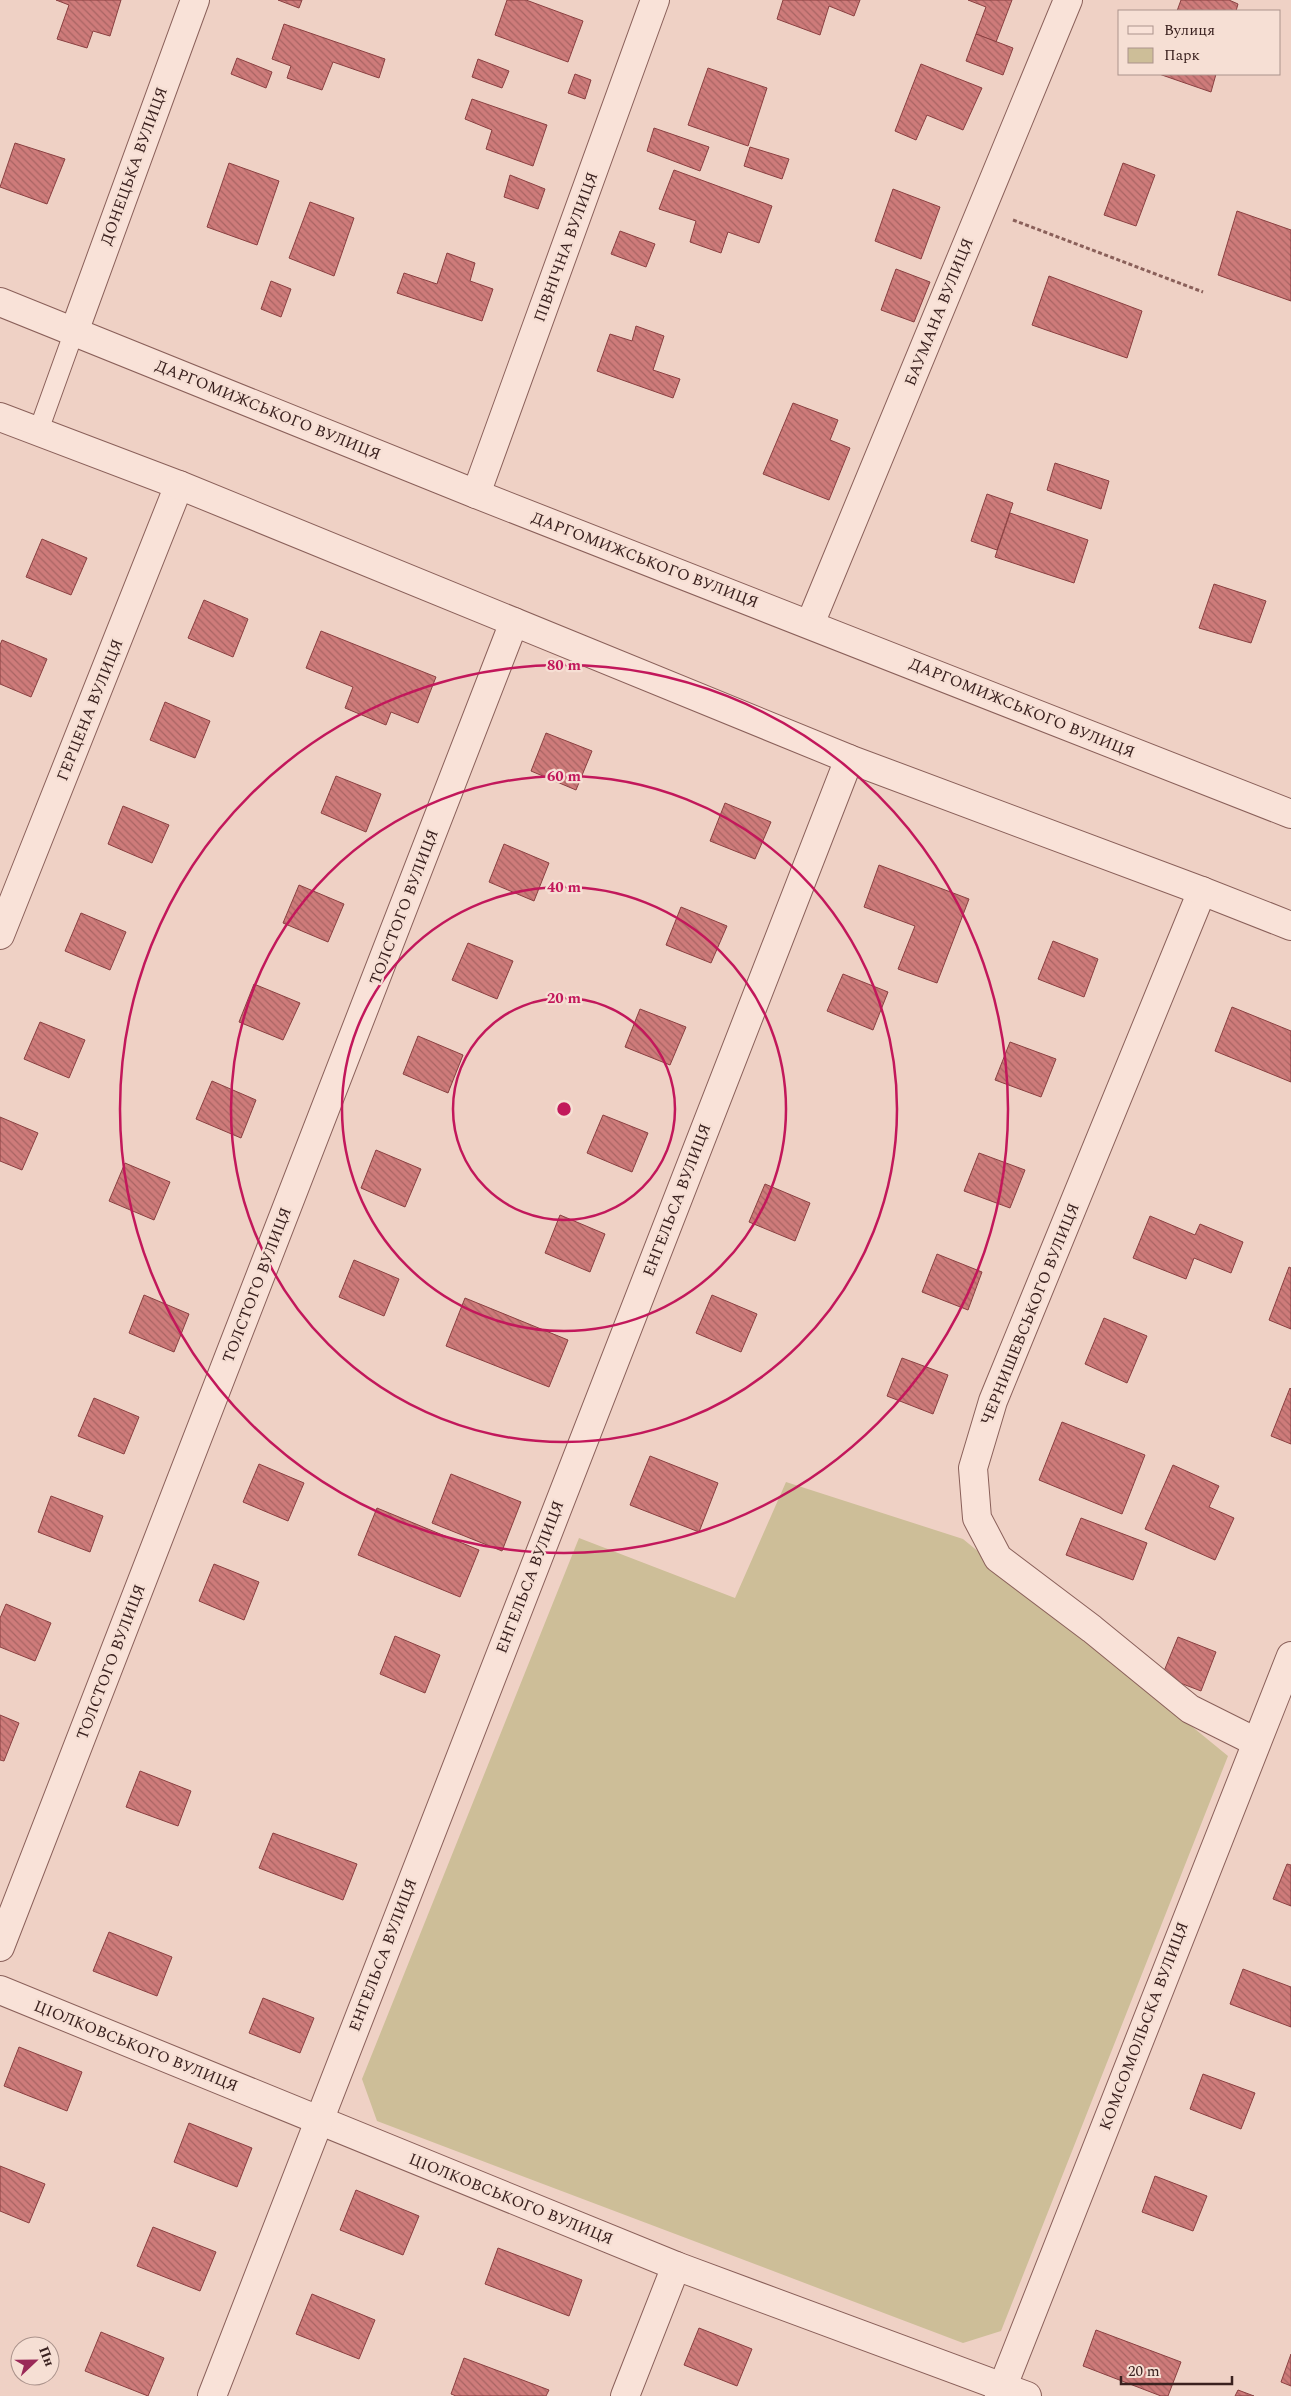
<svg xmlns="http://www.w3.org/2000/svg" width="1291" height="2396" font-family="Spectral,serif">
	<style>
		.green { fill: #cdbe98 }
		.building { fill: url(#building-back-hatch); stroke: #8a4041 }
		.lines { fill: none; stroke-linecap: round; stroke-linejoin: round }
		.service-casing { stroke: #8a605a; stroke-width: 21 }
		.minor-casing { stroke: #8a605a; stroke-width: 30 }
		.tertiary-casing { stroke: #8a605a; stroke-width: 30 }
		.path { stroke: #8a605a; stroke-width: 3; stroke-dasharray: 4 2.5; stroke-linecap: butt }
		.service { stroke: #f9e2d8; stroke-width: 19 }
		.minor { stroke: #f9e2d8; stroke-width: 28 }
		.tertiary { stroke: #f9e2d8; stroke-width: 28 }
		.ring { fill: none; stroke: #c2185b; stroke-width: 2.5 }
		.labels { text-anchor: middle; dominant-baseline: central; stroke-width: 4.5; stroke-linejoin: round; paint-order: stroke }
		.street-label { font-size: 16px; fill: #3a211f; stroke: #f6dfd4 }
		.centre { fill: #c2185b; stroke: #f6dfd4; stroke-width: 2.5 }
		.ring-label { font-size: 15px; text-anchor: middle; font-weight: bold; fill: #c2185b; stroke: #f6dfd4; stroke-width: 4.5; stroke-linejoin: round; paint-order: stroke }
	</style>
	<defs>
		<pattern id="building-back-hatch" width="6" height="6" patternUnits="userSpaceOnUse" patternTransform="scale(1.25)"><rect width="6" height="6" fill="#ce7b7a"/><path d="M-1 5l2 2M0 0l6 6M5-1l2 2" fill="none" stroke="#a86463"/></pattern>
	</defs>
	<rect width="100%" height="100%" fill="#efd1c5"/>
	<polygon class="green" points="786,1482 963,1539 1228,1756 1001,2331 963,2343 377,2121 362,2079 579,1538 735,1598"/>
	<g class="building">
		<polygon points="56,0 121,0 110,36 93,31 87,48 57,39 69,5"/>
		<polygon points="278,0 302,0 299,8"/>
		<polygon points="507,0 526,0 583,21 568,62 495,35"/>
		<polygon points="783,0 860,0 854,16 829,6 820,35 777,19"/>
		<polygon points="968,0 1012,0 996,42 976,34 986,7"/>
		<polygon points="1181,0 1229,0 1238,4 1236,11 1177,11"/>
		<polygon points="284,24 385,59 379,78 333,62 322,90 287,78 291,66 272,59"/>
		<polygon points="976,34 1013,48 1003,75 966,61"/>
		<polygon points="237,58 272,72 266,88 231,74"/>
		<polygon points="478,59 509,71 502,88 472,77"/>
		<polygon points="921,64 982,88 963,130 927,115 916,140 895,131"/>
		<polygon points="708,68 767,88 748,146 688,125"/>
		<polygon points="575,74 591,80 585,99 568,93"/>
		<polygon points="1159,74 1216,74 1211,92"/>
		<polygon points="472,99 547,125 533,166 486,149 492,130 465,119"/>
		<polygon points="654,128 709,147 700,171 647,151"/>
		<polygon points="15,143 65,159 47,204 0,187"/>
		<polygon points="750,147 789,159 782,179 744,166"/>
		<polygon points="229,163 279,181 257,245 207,227"/>
		<polygon points="1123,163 1155,175 1136,226 1104,215"/>
		<polygon points="674,170 772,206 759,243 728,232 721,253 690,242 696,221 659,209"/>
		<polygon points="510,175 545,189 538,209 504,197"/>
		<polygon points="893,189 940,207 921,259 875,241"/>
		<polygon points="310,202 354,218 334,276 289,258"/>
		<polygon points="1237,211 1291,230 1291,301 1218,275"/>
		<polygon points="620,231 655,244 646,267 611,254"/>
		<polygon points="447,253 475,263 470,281 493,289 482,321 397,293 404,273 437,284"/>
		<polygon points="896,269 930,282 914,322 881,310"/>
		<polygon points="1049,276 1142,311 1127,358 1032,325"/>
		<polygon points="271,281 291,289 281,317 261,309"/>
		<polygon points="636,326 664,336 653,370 680,379 673,398 597,371 610,334 632,341"/>
		<polygon points="793,403 838,420 830,440 850,448 829,500 763,474"/>
		<polygon points="1055,463 1109,481 1101,509 1047,490"/>
		<polygon points="987,494 1013,503 997,550 971,541"/>
		<polygon points="1010,513 1088,540 1074,583 995,557"/>
		<polygon points="42,539 87,558 71,595 26,577"/>
		<polygon points="1214,584 1266,601 1251,643 1199,628"/>
		<polygon points="204,600 248,619 233,657 188,638"/>
		<polygon points="321,631 436,677 418,723 391,712 386,725 345,708 353,687 306,668"/>
		<polygon points="2,640 47,659 31,697 0,684 0,645"/>
		<polygon points="165,702 210,721 195,758 150,740"/>
		<polygon points="546,733 592,751 576,790 531,771"/>
		<polygon points="336,776 381,794 366,832 321,813"/>
		<polygon points="725,803 771,822 755,859 710,841"/>
		<polygon points="123,806 169,825 152,863 108,844"/>
		<polygon points="504,844 549,863 534,901 489,882"/>
		<polygon points="879,865 969,899 937,983 898,969 915,926 864,907"/>
		<polygon points="299,885 344,904 328,942 283,923"/>
		<polygon points="681,907 727,926 711,963 666,945"/>
		<polygon points="81,913 126,932 110,970 65,951"/>
		<polygon points="1053,941 1098,959 1084,997 1038,979"/>
		<polygon points="468,943 513,961 497,999 452,980"/>
		<polygon points="843,974 888,992 873,1030 827,1011"/>
		<polygon points="254,984 300,1003 283,1040 239,1022"/>
		<polygon points="1232,1007 1291,1031 1291,1082 1215,1051"/>
		<polygon points="640,1009 686,1027 670,1065 625,1047"/>
		<polygon points="40,1022 85,1040 69,1078 24,1059"/>
		<polygon points="418,1036 463,1055 448,1093 403,1074"/>
		<polygon points="1010,1042 1056,1059 1041,1097 995,1080"/>
		<polygon points="212,1081 256,1100 241,1138 196,1119"/>
		<polygon points="603,1115 648,1133 632,1172 587,1153"/>
		<polygon points="0,1117 38,1133 22,1170 0,1161"/>
		<polygon points="376,1150 421,1169 405,1207 361,1188"/>
		<polygon points="979,1153 1025,1170 1010,1208 964,1191"/>
		<polygon points="125,1163 170,1182 154,1220 109,1201"/>
		<polygon points="765,1184 810,1203 795,1241 749,1222"/>
		<polygon points="560,1215 605,1234 590,1272 545,1253"/>
		<polygon points="1150,1216 1195,1235 1200,1224 1243,1242 1231,1273 1194,1258 1186,1279 1133,1258"/>
		<polygon points="937,1254 982,1272 968,1310 922,1292"/>
		<polygon points="354,1260 399,1279 384,1316 339,1297"/>
		<polygon points="1289,1267 1291,1268 1291,1329 1269,1320"/>
		<polygon points="144,1295 189,1314 174,1352 129,1333"/>
		<polygon points="712,1295 757,1314 741,1352 696,1333"/>
		<polygon points="465,1298 568,1340 549,1387 446,1346"/>
		<polygon points="1104,1318 1147,1336 1127,1383 1085,1364"/>
		<polygon points="902,1358 948,1375 933,1414 887,1396"/>
		<polygon points="1290,1388 1291,1389 1291,1444 1271,1436"/>
		<polygon points="94,1398 139,1417 124,1454 78,1436"/>
		<polygon points="1062,1422 1145,1455 1122,1514 1039,1480"/>
		<polygon points="650,1456 718,1483 699,1532 630,1505"/>
		<polygon points="259,1464 304,1483 288,1521 243,1502"/>
		<polygon points="1173,1465 1219,1486 1209,1507 1234,1518 1215,1560 1145,1529"/>
		<polygon points="451,1474 521,1502 502,1551 432,1523"/>
		<polygon points="51,1496 103,1516 90,1552 38,1532"/>
		<polygon points="377,1508 479,1550 460,1597 358,1555"/>
		<polygon points="1081,1518 1147,1543 1133,1580 1066,1555"/>
		<polygon points="214,1564 259,1582 244,1620 199,1601"/>
		<polygon points="6,1604 51,1623 35,1661 0,1647 0,1618"/>
		<polygon points="395,1636 440,1655 425,1693 380,1674"/>
		<polygon points="1178,1637 1216,1652 1201,1691 1162,1676"/>
		<polygon points="0,1715 19,1723 4,1761 0,1760"/>
		<polygon points="140,1771 191,1791 178,1826 126,1807"/>
		<polygon points="273,1833 357,1864 343,1900 259,1868"/>
		<polygon points="1287,1864 1291,1865 1291,1906 1273,1899"/>
		<polygon points="109,1932 172,1957 157,1996 93,1971"/>
		<polygon points="1243,1969 1291,1987 1291,2027 1230,2004"/>
		<polygon points="263,1998 314,2018 300,2053 249,2033"/>
		<polygon points="19,2047 82,2072 67,2111 4,2086"/>
		<polygon points="1203,2074 1255,2093 1241,2129 1190,2109"/>
		<polygon points="189,2123 252,2148 237,2187 174,2162"/>
		<polygon points="0,2166 45,2184 29,2223 0,2211"/>
		<polygon points="1155,2176 1207,2196 1193,2231 1142,2212"/>
		<polygon points="356,2190 419,2216 403,2255 340,2230"/>
		<polygon points="153,2227 216,2252 200,2291 137,2266"/>
		<polygon points="498,2248 582,2280 569,2316 485,2284"/>
		<polygon points="312,2294 375,2320 359,2359 296,2334"/>
		<polygon points="699,2328 752,2349 737,2386 684,2365"/>
		<polygon points="1096,2330 1181,2362 1168,2396 1161,2396 1083,2366"/>
		<polygon points="101,2332 164,2358 148,2396 85,2371"/>
		<polygon points="1291,2354 1291,2386 1281,2382"/>
		<polygon points="464,2358 549,2390 546,2396 456,2396 451,2394"/>
		<polygon points="1238,2390 1254,2396 1235,2396"/>
	</g>
	<g class="lines">
		<defs>
			<polyline id="service" points="38,432 74,332"/>
			<g id="minor">
				<polyline points="74,332 195,0"/>
				<polyline points="476,494 655,0"/>
				<polyline points="810,624 1068,0"/>
				<polyline points="1202,891 993,1401 973,1468 977,1518 998,1558 1092,1629 1190,1709 1256,1742"/>
				<polyline points="0,935 179,485"/>
				<polyline points="0,1947 514,622"/>
				<polyline points="0,1990 676,2266 1027,2396"/>
				<polyline points="212,2396 849,759"/>
				<polyline points="625,2396 676,2266"/>
				<polyline points="999,2396 1291,1656"/>
			</g>
			<g id="tertiary">
				<polyline points="0,302 476,494 1291,814"/>
				<polyline points="0,417 179,485 849,759 1202,891 1291,926"/>
			</g>
		</defs>
		<use href="#service" class="service-casing"/>
		<use href="#minor" class="minor-casing"/>
		<use href="#tertiary" class="tertiary-casing"/>
		<polyline class="path" points="1013,220 1203,292"/>
		<use href="#service" class="service"/>
		<use href="#minor" class="minor"/>
		<use href="#tertiary" class="tertiary"/>
	</g>
	<g class="ring">
		<circle cx="564" cy="1109" r="111"/>
		<circle cx="564" cy="1109" r="222"/>
		<circle cx="564" cy="1109" r="333"/>
		<circle cx="564" cy="1109" r="444"/>
	</g>
	<g class="labels">
		<g class="street-label">
			<text transform="translate(134 166) rotate(-70)">ДОНЕЦЬКА ВУЛИЦЯ</text>
			<text transform="translate(566 247) rotate(-70)">ПІВНІЧНА ВУЛИЦЯ</text>
			<text transform="translate(939 312) rotate(-68)">БАУМАНА ВУЛИЦЯ</text>
			<text transform="translate(268 410) rotate(22)">ДАРГОМИЖСЬКОГО ВУЛИЦЯ</text>
			<text transform="translate(645 560) rotate(21)">ДАРГОМИЖСЬКОГО ВУЛИЦЯ</text>
			<text transform="translate(1022 708) rotate(22)">ДАРГОМИЖСЬКОГО ВУЛИЦЯ</text>
			<text transform="translate(90 710) rotate(-68)">ГЕРЦЕНА ВУЛИЦЯ</text>
			<text transform="translate(404 907) rotate(-69)">ТОЛСТОГО ВУЛИЦЯ</text>
			<text transform="translate(677 1200) rotate(-69)">ЕНГЕЛЬСА ВУЛИЦЯ</text>
			<text transform="translate(257 1285) rotate(-69)">ТОЛСТОГО ВУЛИЦЯ</text>
			<text transform="translate(1030 1314) rotate(-68)">ЧЕРНИШЕВСЬКОГО ВУЛИЦЯ</text>
			<text transform="translate(530 1577) rotate(-69)">ЕНГЕЛЬСА ВУЛИЦЯ</text>
			<text transform="translate(111 1662) rotate(-69)">ТОЛСТОГО ВУЛИЦЯ</text>
			<text transform="translate(383 1955) rotate(-69)">ЕНГЕЛЬСА ВУЛИЦЯ</text>
			<text transform="translate(1144 2026) rotate(-69)">КОМСОМОЛЬСКА ВУЛИЦЯ</text>
			<text transform="translate(136 2046) rotate(22)">ЦІОЛКОВСЬКОГО ВУЛИЦЯ</text>
			<text transform="translate(511 2199) rotate(22)">ЦІОЛКОВСЬКОГО ВУЛИЦЯ</text>
		</g>
	</g>
	<circle cx="564" cy="1109" r="8" class="centre"/>
	<g class="ring-label">
		<text x="564" y="670">80 m</text>
		<text x="564" y="781">60 m</text>
		<text x="564" y="892">40 m</text>
		<text x="564" y="1003">20 m</text>
	</g>
	<rect x="1118" y="10" width="162" height="65" fill="#f6dfd4" stroke="#ab938c"/>
	<rect x="1128" y="26" width="25" height="8" fill="#f9e2d8" stroke="#ab938c"/>
	<text x="1164" y="35" font-size="15" fill="#3a211f">Вулиця</text>
	<rect x="1128" y="48" width="25" height="15" fill="#cdbe98" stroke="#ab938c"/>
	<text x="1164" y="60" font-size="15" fill="#3a211f">Парк</text>
	<g transform="translate(35 2361) rotate(68)"><circle r="24" fill="#f6dfd4" stroke="#ab938c"/>
	<path d="M0-4L9 19L0 12L-9 19Z" fill="#9a2958"/>
	<text y="-8" font-size="14" font-weight="bold" text-anchor="middle" fill="#3a211f">Пн</text>
	</g>
	<path d="M1121 2376v8h111v-8" fill="none" stroke="#3a211f" stroke-width="2.5"/>
	<text x="1128" y="2376" font-size="15" fill="#3a211f" stroke="#f6dfd4" stroke-width="4" paint-order="stroke">20 m</text>
</svg>
